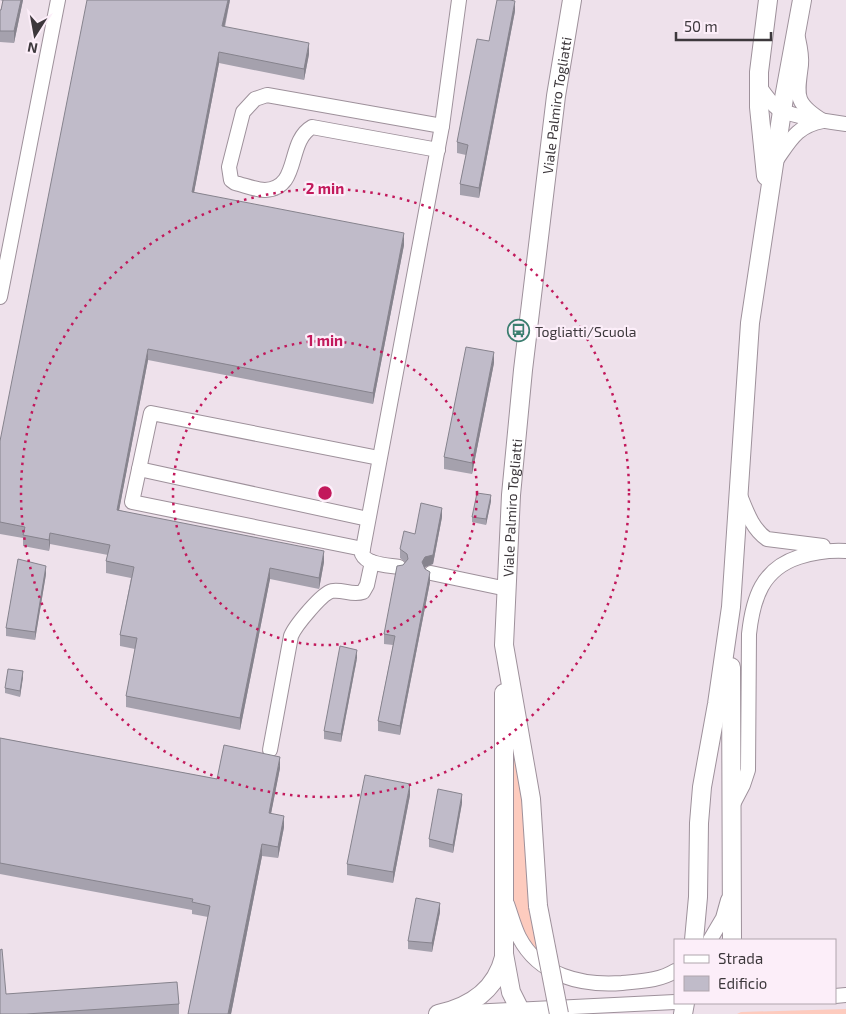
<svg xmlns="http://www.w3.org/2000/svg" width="846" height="1014" font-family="'Exo 2',sans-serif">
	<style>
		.green { fill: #fdcbbe }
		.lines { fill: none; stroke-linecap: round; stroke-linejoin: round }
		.minor-casing { stroke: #9e919b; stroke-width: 16 }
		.major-casing { stroke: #9e919b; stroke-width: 20 }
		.minor { stroke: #fff; stroke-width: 14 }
		.major { stroke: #fff; stroke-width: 18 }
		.major-bridge-casing { stroke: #9e919b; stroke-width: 20; stroke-linecap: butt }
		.major-bridge { stroke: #fff; stroke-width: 18 }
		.wall { fill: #a5a1ad }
		.shaded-wall { fill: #86838d }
		.building { fill: #c0bbc9; stroke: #86838d }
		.ring { fill: none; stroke: #c2185b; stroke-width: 2.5; stroke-dasharray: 2.5 5 }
		.labels { text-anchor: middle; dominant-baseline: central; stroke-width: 4.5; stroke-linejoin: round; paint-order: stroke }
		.street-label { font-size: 14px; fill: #3d383c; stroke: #fceef9 }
		.poi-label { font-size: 14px; fill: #3d383c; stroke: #fceef9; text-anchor: start }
		.centre { fill: #c2185b; stroke: #fceef9; stroke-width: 2.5 }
		.ring-label { font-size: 15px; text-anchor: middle; font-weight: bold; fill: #c2185b; stroke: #fceef9; stroke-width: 4.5; stroke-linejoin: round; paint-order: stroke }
	</style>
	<rect width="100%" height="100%" fill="#eee1eb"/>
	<g class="green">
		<polygon points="512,743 525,802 530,891 538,956 516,919 514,901"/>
		<polygon points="846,1009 846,1014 737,1014 741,1012"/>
	</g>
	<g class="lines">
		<defs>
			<g id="minor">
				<path d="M 798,38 C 800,47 802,56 801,65 C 797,96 794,103 823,121"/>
				<path d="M 759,86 C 764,93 770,102 777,108 C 788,116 831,122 846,124"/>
				<path d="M 438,150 L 312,127 C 286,142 301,188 265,190 C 256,190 244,185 235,183 L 231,180 L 229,167 L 243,112 L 255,99 L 267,95 L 442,126"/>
				<path d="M 775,162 C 790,141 796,126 823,121"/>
				<polyline points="0,297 58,0"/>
				<polyline points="139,469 368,519"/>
				<path d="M 739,493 C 746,510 752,529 767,539 L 823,546"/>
				<polyline points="363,549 132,502 151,413 379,458"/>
				<path d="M 399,567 C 387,565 367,565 362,554 L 442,126 L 459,0"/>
				<polyline points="431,573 507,589"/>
				<path d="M 270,750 L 291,636 C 295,626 322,593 332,591 C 343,589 352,596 363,592 L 367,585 L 372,562"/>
				<path d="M 732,806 L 743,785 L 748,770 L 749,634 C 753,598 762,569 799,557 C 815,552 830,550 846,551"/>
				<path d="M 507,904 C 511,915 514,927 519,937 C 539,976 582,986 622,983 C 640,981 659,981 675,971"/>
				<polyline points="710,940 723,918 728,900"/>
				<polyline points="835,996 846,995"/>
				<polyline points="450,1013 675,1002"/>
			</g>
			<g id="major">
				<polyline points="766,176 759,107 759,72 768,0"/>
				<polyline points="731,667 732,940"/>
				<polyline points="504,693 504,954 511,992 520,1010"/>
				<path id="s1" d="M 538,906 L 531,799 L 504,645 L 511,495 L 523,370 L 556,96 L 572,0"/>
				<polyline points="694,940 698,897 699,823 702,787 717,704 731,607 750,323 784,98 802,0"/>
				<path d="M 438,1014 C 470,1007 496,990 504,957"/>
				<polyline points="683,1014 685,1003"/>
			</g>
		</defs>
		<use href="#minor" class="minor-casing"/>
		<use href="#major" class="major-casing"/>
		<use href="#minor" class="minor"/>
		<use href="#major" class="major"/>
		<defs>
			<polyline id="major-bridge" points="538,906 559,1014"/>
		</defs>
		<use href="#major-bridge" class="major-bridge-casing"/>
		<use href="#major-bridge" class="major-bridge"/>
	</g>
	<g class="wall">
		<polygon points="0,0 23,0 14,43 0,42 0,10 1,10 3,1"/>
		<polygon points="230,0 225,27 309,54 304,80 219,63 194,192 404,245 373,404 148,360 119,510 324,562 319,589 270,579 240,730 126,707 126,696 135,649 120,646 120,635 131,578 106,573 106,561 108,555 50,544 49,551 23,546 23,538 0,534 0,441"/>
		<polygon points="515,11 479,198 460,195 460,184 466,155 457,153 457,142 489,41"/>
		<polygon points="494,363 472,474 444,469 444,457"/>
		<polygon points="491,501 486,525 472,522 472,517"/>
		<polygon points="442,517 433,564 425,567 424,568 430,582 400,735 378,731 378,721 393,645 384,644 384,634 403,565 405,562 400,558 400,549"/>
		<polygon points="46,574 35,640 6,636 6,628"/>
		<polygon points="357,658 341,742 324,739 324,731"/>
		<polygon points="23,677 20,697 5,693 5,688"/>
		<polygon points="0,738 217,779 280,768 271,813 284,827 278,858 262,856 231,1014 188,1014 208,917 192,914 192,910 0,874"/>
		<polygon points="410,795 393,883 347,875 347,864"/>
		<polygon points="462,803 453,853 429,847 429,839"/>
		<polygon points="440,912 432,952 408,949 408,941"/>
		<polygon points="6,994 179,1004 179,1014 0,1014"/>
	</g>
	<g class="shaded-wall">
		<polygon points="21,0 23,0 14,43 14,31"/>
		<polygon points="228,0 230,0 222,37 222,26"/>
		<polygon points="515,1 515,11 479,198 479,188"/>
		<polygon points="309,43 309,54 304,80 304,69"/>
		<polygon points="219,52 219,63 192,203 192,192"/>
		<polygon points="404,233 404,245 373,404 373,393"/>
		<polygon points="148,349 148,360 117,521 117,510"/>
		<polygon points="494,352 494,363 472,474 472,463"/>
		<polygon points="491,495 491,501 486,525 486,519"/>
		<polygon points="442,508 442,517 433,564 425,567 422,572 422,562"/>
		<polygon points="50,533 50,544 49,551 49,540"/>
		<polygon points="324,551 324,562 319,589 319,578"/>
		<polygon points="46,566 46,574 35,640 35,632"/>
		<polygon points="270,568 270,579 240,730 240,718"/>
		<polygon points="430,572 430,582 400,735 400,726"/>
		<polygon points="357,650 357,658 341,742 341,734"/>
		<polygon points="23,671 23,677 20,697 20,691"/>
		<polygon points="280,757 280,768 269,824 269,813"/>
		<polygon points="410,784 410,795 393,883 393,872"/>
		<polygon points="462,794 462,803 453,853 453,845"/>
		<polygon points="284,816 284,827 278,858 278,847"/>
		<polygon points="262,844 262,856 231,1014 228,1014"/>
		<polygon points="440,903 440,912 432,952 432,943"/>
	</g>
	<g class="building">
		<polygon points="3,0 21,0 14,31 0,31 0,10 1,10"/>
		<polygon points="87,0 228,0 222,26 309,43 304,69 219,52 192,192 404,233 373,393 148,349 117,510 324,551 319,578 270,568 240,718 126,696 137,638 120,635 134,567 106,561 110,545 50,533 49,540 23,535 25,527 0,522 0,441"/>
		<polygon points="497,0 510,0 515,1 479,188 460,184 468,145 457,142 477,39 489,41"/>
		<polygon points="466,347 494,352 472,463 444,457"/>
		<polygon points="477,493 491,495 486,519 472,517"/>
		<polygon points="421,503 442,508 433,555 425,557 422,562 425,569 430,572 400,726 378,721 395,636 384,634 397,566 403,565 408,559 407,554 400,549 404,531 415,534"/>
		<polygon points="18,559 46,566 35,632 6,628"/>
		<polygon points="340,646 357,650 341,734 324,731"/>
		<polygon points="8,669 23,671 20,691 5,688"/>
		<polygon points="0,738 217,779 224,745 280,757 269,813 284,816 278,847 262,844 228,1014 188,1014 210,906 192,902 193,899 0,863"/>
		<polygon points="365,775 410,784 393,872 347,864"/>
		<polygon points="438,789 462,794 453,845 429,839"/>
		<polygon points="416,898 440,903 432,943 408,941"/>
		<polygon points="2,949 6,994 177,982 179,1004 26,1014 0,1014 0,950"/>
	</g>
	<g class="ring">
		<circle cx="325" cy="493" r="152"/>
		<circle cx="325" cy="493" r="304"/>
	</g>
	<defs>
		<symbol id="bus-ring" viewBox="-11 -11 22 22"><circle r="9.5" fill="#fceef9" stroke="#3c7e70" stroke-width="1.5"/><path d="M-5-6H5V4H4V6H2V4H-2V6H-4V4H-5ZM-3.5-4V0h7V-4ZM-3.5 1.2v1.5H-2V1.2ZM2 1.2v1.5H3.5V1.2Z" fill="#3c7e70"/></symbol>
	</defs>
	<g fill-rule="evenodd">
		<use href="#bus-ring" x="506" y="318" width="25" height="25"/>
	</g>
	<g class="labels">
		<g class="street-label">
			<text stroke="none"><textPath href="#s1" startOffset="806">Viale Palmiro Togliatti</textPath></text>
			<text stroke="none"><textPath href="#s1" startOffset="401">Viale Palmiro Togliatti</textPath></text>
		</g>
		<g class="poi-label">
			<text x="535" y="331">Togliatti/Scuola</text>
		</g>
	</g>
	<circle cx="325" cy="493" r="8" class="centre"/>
	<g class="ring-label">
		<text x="325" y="194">2 min</text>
		<text x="325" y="346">1 min</text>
	</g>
	<rect x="674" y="939" width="162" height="65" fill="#fceef9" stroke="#b0a5ad"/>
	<rect x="684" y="955" width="25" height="8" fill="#ffffff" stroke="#b0a5ad"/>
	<text x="718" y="964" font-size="15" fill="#3d383c">Strada</text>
	<rect x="684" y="976" width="25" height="15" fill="#c0bbc9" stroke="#b0a5ad"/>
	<text x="718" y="989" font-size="15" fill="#3d383c">Edificio</text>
	<g transform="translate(35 35) rotate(191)" stroke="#fceef9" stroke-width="4" paint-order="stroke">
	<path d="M0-4L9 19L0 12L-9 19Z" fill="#3d383c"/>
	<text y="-8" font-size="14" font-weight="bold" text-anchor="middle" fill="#3d383c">N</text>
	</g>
	<path d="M676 32v8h95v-8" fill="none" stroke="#3d383c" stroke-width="2.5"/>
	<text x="684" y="32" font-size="15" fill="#3d383c" stroke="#fceef9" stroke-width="4" paint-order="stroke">50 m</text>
</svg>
